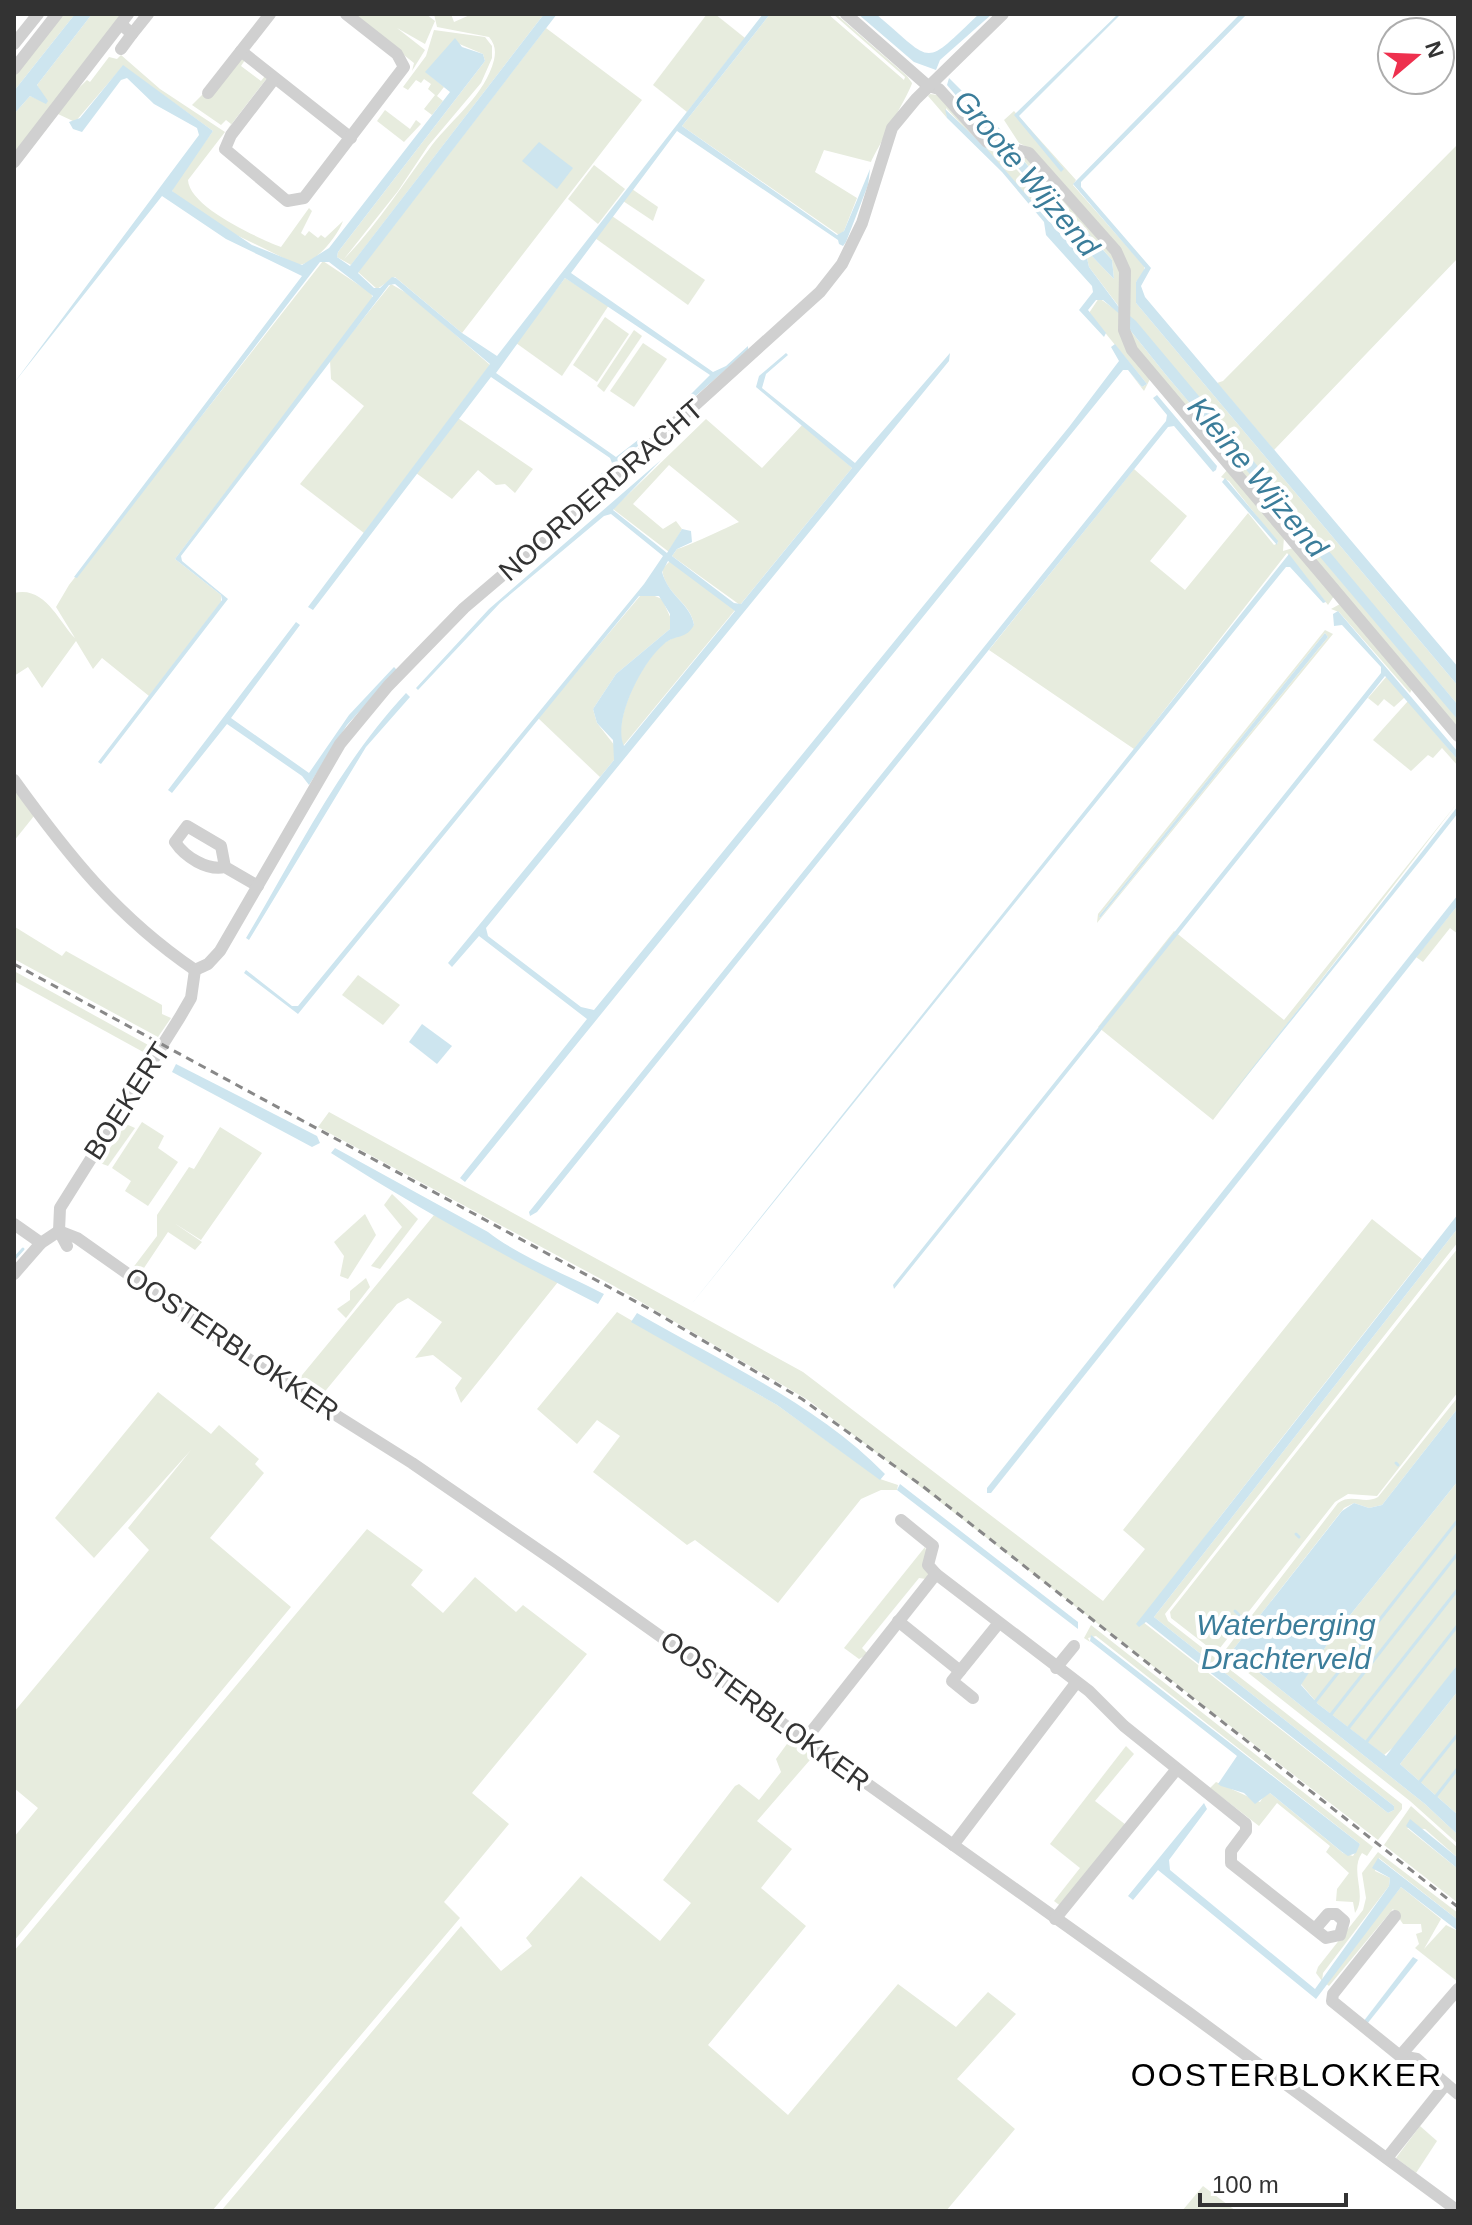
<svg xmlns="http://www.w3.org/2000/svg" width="1472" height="2225" font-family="Helvetica,sans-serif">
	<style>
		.green { fill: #e7ecde; fill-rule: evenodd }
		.water { fill: #cde5ef; fill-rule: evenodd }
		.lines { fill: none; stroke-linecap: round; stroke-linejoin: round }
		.stream { stroke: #cde5ef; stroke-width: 3 }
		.minor { stroke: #d0d0d0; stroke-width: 12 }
		.rail { stroke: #888; stroke-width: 3; stroke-dasharray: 8 6; stroke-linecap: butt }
		.labels { text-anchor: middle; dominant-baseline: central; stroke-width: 8; stroke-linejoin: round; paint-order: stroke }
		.street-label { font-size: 28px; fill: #333; stroke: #fff }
		.water-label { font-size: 30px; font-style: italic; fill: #3b7d9a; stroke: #fff }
		.quarter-label { font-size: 32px; letter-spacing: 2px; fill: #000; stroke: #fff }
	</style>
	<rect width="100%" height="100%" fill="#fff"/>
	<g class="green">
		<polygon points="60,14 75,14 14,91 14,73"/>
		<polygon points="92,14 126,14 14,153 14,114 30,96 47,103 37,85"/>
		<polygon points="352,14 426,14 435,21 425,44 397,28 425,50 412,71 414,63"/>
		<path d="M 434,14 L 451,14 L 454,22 L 472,14 L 544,14 L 351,265 L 337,257 L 338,252 L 485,61 L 483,54 L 457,43 L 426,72 L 444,87 L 437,96 L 443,101 L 432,115 L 424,109 L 435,95 L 428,89 L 431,84 L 424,79 L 421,83 L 416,80 L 408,90 L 403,87 L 426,56 L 434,30 L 485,37 L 492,46 L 492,58 L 481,83 L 428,146 L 398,191 L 344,259 C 378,224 403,184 432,145 C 453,118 485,95 494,60 C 496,51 495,44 489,37 L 437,27 Z"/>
		<polygon points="707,14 715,14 745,38 687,112 653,85"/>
		<path d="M 770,14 L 828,14 L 904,80 L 905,77 L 833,14 L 836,14 L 907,76 L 912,83 C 912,88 877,149 871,162 L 824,150 L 815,172 L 857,198 L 844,231 L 839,235 L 682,126 Z"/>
		<polygon points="546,28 642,100 462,333 395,277 377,289 358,272"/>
		<path d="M 121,55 L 160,89 L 225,132 L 188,180 C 189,207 258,238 281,247 L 309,208 L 312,211 L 301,233 L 305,236 L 309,231 L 318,238 L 321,235 L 325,238 L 343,221 C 338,235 316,264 298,265 L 224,229 L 176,195 L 172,191 L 175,183 L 213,131 L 123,66 L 75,122 L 58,114 L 14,171 L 14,165 L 60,106 L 87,80 L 90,82 L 109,57 L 117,59 Z"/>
		<polygon points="241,56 245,60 241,66 261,81 265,76 267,78 227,130 231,124 226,120 221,125 192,105"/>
		<polygon points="930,94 938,95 1004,149 1010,162 1074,234 1078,251 946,108 947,118 928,96"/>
		<polygon points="385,110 410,129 416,120 421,124 404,142 377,121"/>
		<polygon points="1014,111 1076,180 1073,185 1144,266 1145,272 1136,282 1136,303 1458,686 1458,705 1127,315 1128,270 1025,146 1019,143 1004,120"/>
		<polygon points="1458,144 1458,258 1274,450 1217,383 1223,381"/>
		<polygon points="1022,152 1120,264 1120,308 1089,267 1085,249 1114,279 1112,260 1017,153"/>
		<polygon points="594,165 625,189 598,224 568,199"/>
		<polygon points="632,189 658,207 653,221 623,201"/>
		<polygon points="612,216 705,280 688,305 595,238"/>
		<path d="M 323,261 L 371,293 L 373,299 L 175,559 L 221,595 L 221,602 L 149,696 L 102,658 L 93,669 L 76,641 L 42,688 L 28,667 L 14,676 L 14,593 C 45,585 59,622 75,638 L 56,607 L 69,585 Z"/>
		<polygon points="565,278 609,305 562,376 516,343"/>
		<polygon points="391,284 410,295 490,365 364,533 300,484 364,406 331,379 330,360"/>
		<polygon points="1099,298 1120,313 1151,377 1144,391 1128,370 1142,387 1147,384 1089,313"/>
		<polygon points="605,317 629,334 597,382 573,365"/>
		<polygon points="1129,322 1130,330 1166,375 1445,703 1458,720 1458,728 1130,340"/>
		<polygon points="634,330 642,336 604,392 597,386"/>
		<polygon points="643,343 667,359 634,407 610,391"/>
		<polygon points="458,418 533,469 515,493 505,484 496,485 478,470 452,499 416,473"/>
		<path d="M 706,419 L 762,468 L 803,424 L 852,468 L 740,605 L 672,556 L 677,549 C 684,548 728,527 739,522 L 669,465 L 633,504 L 663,529 L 676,521 L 682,529 L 669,552 L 613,509 Z"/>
		<polygon points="1134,469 1187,516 1150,561 1185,590 1248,513 1274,545 1278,543 1229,481 1221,477 1228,469 1284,537 1283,551 1293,548 1334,596 1328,605 1287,553 1134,749 989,650"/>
		<path d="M 670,561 L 735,610 L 623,746 C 613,719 641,663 663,644 C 674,635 684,637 694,625 C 691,602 665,595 662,569 Z"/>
		<polygon points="650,594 662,599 672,621 670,629 616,674 593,709 597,723 615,746 614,760 600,777 538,718 640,596"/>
		<polygon points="1340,604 1413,687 1410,693 1339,612 1331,609"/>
		<path d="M 1325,630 L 1333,634 L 1097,923 L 1098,914 ZM 1325,633 L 1328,637 L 1100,918 L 1099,916 Z"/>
		<polygon points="1387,676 1405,697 1394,707 1384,699 1378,706 1368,698"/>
		<polygon points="1408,701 1458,760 1458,766 1442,748 1433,758 1428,755 1411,771 1373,740"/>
		<polygon points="17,793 34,816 14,841 14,795"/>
		<polygon points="1458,802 1213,1120 1098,1027 1174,931 1284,1020"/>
		<polygon points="1458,905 1458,934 1450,928 1423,962 1416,957"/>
		<polygon points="15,927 62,956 66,951 162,1005 162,1014 171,1018 158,1037 14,959"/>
		<polygon points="14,971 150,1046 145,1053 14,981"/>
		<polygon points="358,975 400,1005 383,1025 342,995"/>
		<polygon points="329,1112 803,1372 1103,1601 1145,1549 1123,1530 1372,1219 1422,1259 1216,1522 1143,1622 1388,1813 1394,1810 1394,1806 1154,1617 1458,1228 1458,1242 1165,1614 1168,1621 1402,1804 1402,1809 1378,1840 808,1400 614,1286 318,1127"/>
		<polygon points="142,1122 164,1136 158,1148 178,1162 148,1206 125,1191 131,1181 112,1168"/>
		<polygon points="126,1124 135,1128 108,1166 100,1163"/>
		<polygon points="220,1127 262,1153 201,1240 174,1223 202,1242 195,1250 168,1232 140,1274 132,1269 157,1236 157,1215 189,1167 194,1169"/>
		<polygon points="392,1194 418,1219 380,1269 371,1266 402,1227 384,1205"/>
		<polygon points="365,1214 376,1235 348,1279 340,1276 344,1256 334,1242"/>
		<polygon points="434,1215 558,1282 461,1403 455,1388 462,1378 433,1355 415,1358 442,1322 408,1298 397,1304 322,1395 298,1380"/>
		<polygon points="1458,1248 1458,1392 1377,1496 1348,1494 1335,1502 1220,1648 1220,1656 1171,1618 1170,1612"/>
		<polygon points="366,1278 370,1287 346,1318 337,1309 350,1300 350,1291"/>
		<polygon points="617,1312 777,1405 880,1479 898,1485 897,1490 881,1490 861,1499 778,1603 695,1540 687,1545 593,1472 620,1436 597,1420 577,1444 537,1409"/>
		<polygon points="158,1392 211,1434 219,1425 259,1459 255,1464 264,1473 210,1538 291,1607 14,1941 14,1837 38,1808 14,1788 14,1712 149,1550 128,1528 191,1450 94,1558 55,1518"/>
		<path d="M 1458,1397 L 1458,1408 L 1382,1505 L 1369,1508 L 1354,1503 L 1344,1508 L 1232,1651 L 1425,1804 L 1458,1835 L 1458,1844 L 1410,1801 L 1223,1653 L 1338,1503 C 1352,1493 1364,1505 1378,1497 Z"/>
		<polygon points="1458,1481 1458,1664 1401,1741 1384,1755 1318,1704 1301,1684 1330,1640"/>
		<polygon points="367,1529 423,1570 411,1585 443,1613 475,1577 516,1612 523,1605 587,1654 472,1793 509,1824 444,1902 460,1918 212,2211 14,2211 14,1951"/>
		<polygon points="925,1547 928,1557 922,1565 931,1574 926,1579 919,1578 862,1648 868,1654 859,1659 844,1648"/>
		<path d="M 1091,1625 L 1373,1847 L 1367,1856 L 1362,1853 C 1349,1871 1368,1895 1355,1913 L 1353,1902 L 1336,1901 L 1337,1889 L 1349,1873 L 1326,1852 L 1330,1846 L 1277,1803 L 1259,1826 L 1210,1788 L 1216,1782 L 1260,1802 L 1265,1794 L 1270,1793 L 1343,1853 L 1353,1856 L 1360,1844 L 1096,1636 L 1088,1638 L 1090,1642 L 1084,1638 Z"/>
		<polygon points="1458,1691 1458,1815 1400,1764"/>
		<polygon points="792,1737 816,1753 757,1821 792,1849 761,1888 806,1926 708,2045 788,2115 898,1984 956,2027 988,1992 1016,2014 957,2079 1015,2129 946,2211 221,2211 461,1926 501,1971 532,1946 526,1938 581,1876 660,1941 691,1903 663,1880 735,1786 739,1784 759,1800 781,1772 776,1759"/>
		<polygon points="1126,1746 1134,1754 1095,1801 1126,1825 1062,1907 1054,1901 1080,1868 1050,1844"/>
		<polygon points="1411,1806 1458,1848 1458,1858 1425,1829 1407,1828 1458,1869 1458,1903 1384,1845"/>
		<polygon points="1378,1852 1458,1913 1458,1920 1379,1858 1375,1871 1390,1878 1389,1886 1323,1973 1322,1981 1316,1973 1318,1967 1363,1910 1366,1898 1362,1873"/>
		<polygon points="1401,1887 1441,1919 1424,1949 1446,1925 1458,1931 1458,1982 1415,1948 1419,1944 1416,1934 1422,1932 1421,1924 1403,1924 1393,1909 1329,1986 1325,1983 1328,1979"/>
		<polygon points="1420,2126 1437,2141 1416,2173 1396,2158"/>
		<polygon points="1203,2186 1236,2211 1182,2211"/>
	</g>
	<g class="water">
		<polygon points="75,14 92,14 37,85 48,101 46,104 30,96 14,114 14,91"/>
		<polygon points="544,14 557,14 358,273 374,288 380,288 392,277 396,278 462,333 497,356 763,14 770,14 682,126 837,235 844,231 870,169 868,185 846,242 843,246 839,244 838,240 677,131 571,273 713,372 726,366 748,346 748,350 691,400 689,396 710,375 565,278 496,373 616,457 638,440 641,443 596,486 592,483 612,463 610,458 491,377 313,610 308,607 490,364 395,284 389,285 181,556 182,561 228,599 101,764 98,762 222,600 221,595 175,559 373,296 329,262 320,262 77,578 74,577 302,276 226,239 162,196 14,383 199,135 197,128 154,104 127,78 121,80 82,132 73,129 69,122 80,118 123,65 213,131 172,191 252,245 302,265 329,248 450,92 425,72 455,38 462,47 483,54 485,61 338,252 337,257 350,266"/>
		<path d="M 858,14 L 876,14 C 935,64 922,68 979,14 L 992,14 L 940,60 L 936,70 L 914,62 Z"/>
		<polygon points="1118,14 1121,14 1019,116 1064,169 1061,172 1014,115"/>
		<polygon points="1240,14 1247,14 1081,182 1081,187 1151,268 1141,286 1145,297 1458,667 1458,686 1136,303 1136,282 1145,268 1073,184"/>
		<polygon points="949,78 1003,132 999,136 1011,152 1022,159 1112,260 1114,279 1085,249 1089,267 1118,306 1136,321 1458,705 1458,720 1166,375 1130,330 1129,322 1103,300 1096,300 1088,310 1106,333 1104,337 1079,310 1093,292 1092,286 1046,235 1044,222 1002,172 947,118 945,109 986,148 1076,252 1074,233 947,85"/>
		<polygon points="539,142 573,168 557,189 522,161"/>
		<path d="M 1115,344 L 1147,384 L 1142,387 L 1128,370 L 1123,370 L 465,1182 L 460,1178 L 587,1019 L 479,936 L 452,967 L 448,963 L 614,760 L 613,740 L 597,723 L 593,709 L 616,674 L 670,629 L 670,614 L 659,596 L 639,596 L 298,1014 L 244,973 L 246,970 L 292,1006 L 298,1006 L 644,584 L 663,556 L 611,514 L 604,516 L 500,603 L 418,690 L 416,688 L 489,609 L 661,460 L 613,510 L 667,553 L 682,529 L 691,531 L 692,542 L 677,549 L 672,556 L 734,603 L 741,604 L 852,468 L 756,387 L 759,376 L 786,353 L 788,355 L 766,374 L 762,388 L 855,463 L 950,353 L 949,361 L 486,928 L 488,936 L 581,1007 L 594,1010 L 1069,427 L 1119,361 L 1111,347 ZM 668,561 L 735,611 L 624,746 C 612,721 642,662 664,644 C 675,634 686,640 694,625 C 691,604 669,597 662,572 Z"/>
		<polygon points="1157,395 1217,466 1216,470 1213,472 1174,426 1168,427 537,1212 530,1216 529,1212 1166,421 1167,415 1153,398"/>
		<polygon points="1225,478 1278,541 1277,545 1222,482"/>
		<polygon points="1289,554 1326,602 1323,603 1290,567 1286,567 690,1306"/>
		<polygon points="1338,611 1458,752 1458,760 1385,676 894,1289 893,1285 1381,673 1381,667 1342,625 1334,626 1333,614"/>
		<polygon points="296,622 300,625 231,718 309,773 349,715 394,667 397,670 347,725 309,785 302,776 227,724 172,793 168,790"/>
		<polygon points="1325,633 1328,637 1100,918 1099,916"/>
		<path d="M 406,693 L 410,697 L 366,747 L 249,940 L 246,938 C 296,854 339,765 406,693 Z"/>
		<polygon points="1458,806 1458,813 1425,855 1212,1119"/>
		<polygon points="1458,895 1458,905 991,1493 987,1493 987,1488"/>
		<polygon points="422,1024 452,1046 437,1064 409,1042"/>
		<polygon points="176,1064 317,1136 320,1143 312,1147 172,1072"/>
		<path d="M 335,1148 L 488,1232 C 517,1255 569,1276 604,1294 L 598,1304 C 508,1258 417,1208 331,1153 Z"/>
		<polygon points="1458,1214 1458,1228 1154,1617 1394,1806 1394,1810 1388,1813 1146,1622 1139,1627 1136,1624"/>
		<path d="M 637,1313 C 720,1361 817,1404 885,1474 L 880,1480 L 777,1405 L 631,1322 Z"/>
		<polygon points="1458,1408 1458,1481 1330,1640 1301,1685 1318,1704 1386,1756 1458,1664 1458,1691 1400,1764 1458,1815 1458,1835 1425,1804 1232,1651 1342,1511 1354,1503 1369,1508 1382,1505"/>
		<polygon points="900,1484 1078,1622 1078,1629 897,1490"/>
		<polygon points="1091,1635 1360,1844 1356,1853 1348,1856 1342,1852 1270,1793 1255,1804 1244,1793 1221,1786 1218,1784 1237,1756 1090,1641"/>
		<polygon points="1204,1803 1207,1809 1169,1860 1170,1870 1315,1989 1389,1886 1390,1878 1372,1868 1378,1858 1458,1920 1458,1931 1401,1887 1316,1999 1158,1870 1133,1900 1128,1896"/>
		<polygon points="1410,1819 1458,1858 1458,1869 1406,1826"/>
		<polygon points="1413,1957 1418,1960 1367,2024 1363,2022"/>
	</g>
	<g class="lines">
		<g class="stream">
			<polyline points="14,1259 23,1249"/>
			<polyline points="1396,1463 1398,1465"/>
			<polyline points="1296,1534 1299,1537"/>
			<polyline points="1235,1611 1239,1615"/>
			<polyline points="1315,1702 1458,1520"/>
			<polyline points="1329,1717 1458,1553"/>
			<polyline points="1346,1731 1458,1589"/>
			<polyline points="1364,1745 1458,1625"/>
			<polyline points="1418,1784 1458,1734"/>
			<polyline points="1433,1800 1458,1768"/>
		</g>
		<g class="minor">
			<polyline points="270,14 241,51 351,138"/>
			<polyline points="846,14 928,86 939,89 987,142 1029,153 1116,251 1125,271 1124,330 1132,350 1458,736"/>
			<polyline points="121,24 132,34 148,14"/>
			<polyline points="14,44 38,14"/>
			<polyline points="121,49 132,34"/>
			<polyline points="14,69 57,14"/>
			<polyline points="274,79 231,135 225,149 287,201 304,198 404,67 397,54 346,14"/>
			<polyline points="208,93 241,51"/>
			<polyline points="14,162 128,14"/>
			<path d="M 14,780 C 68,855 117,917 195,970"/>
			<path d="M 225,867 C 207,871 185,857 175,842 L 187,826 L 221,846 L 225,867 L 258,886"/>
			<polyline points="195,970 208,964 220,951 340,744 388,686 464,608 577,512 820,292 842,264 862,223 892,128 916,99 1003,14"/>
			<polyline points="14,1224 41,1243"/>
			<polyline points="59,1231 77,1238 261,1368 412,1463 556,1562 1189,2013 1458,2211"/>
			<polyline points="67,1246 59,1231 60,1208 180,1017 191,998 195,970"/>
			<polyline points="14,1274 41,1243 59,1231"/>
			<polyline points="936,1574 1089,1691 1124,1726 1246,1824 1246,1831 1231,1851 1231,1863 1326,1938 1340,1935 1344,1921 1336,1914 1328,1914 1315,1929"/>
			<polyline points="898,1621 960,1671"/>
			<polyline points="1056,1668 1074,1646"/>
			<polyline points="973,1698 952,1681 998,1624"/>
			<polyline points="804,1741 936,1574 928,1565 933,1546 901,1520"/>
			<polyline points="953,1845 1076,1683"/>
			<polyline points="1395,1916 1333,1994 1332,2001 1400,2056 1417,2059 1458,2094"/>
			<polyline points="1055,1919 1176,1770"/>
			<polyline points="1400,2056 1458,1989"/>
			<polyline points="1387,2158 1446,2084"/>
		</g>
		<polyline class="rail" points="14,964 653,1311 802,1399 925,1488 1458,1907"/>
	</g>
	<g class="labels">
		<g class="street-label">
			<text transform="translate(601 490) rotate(-41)">NOORDERDRACHT</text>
			<text transform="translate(127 1101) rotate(-57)">BOEKERT</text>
			<text transform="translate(232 1344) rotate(34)">OOSTERBLOKKER</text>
			<text transform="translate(765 1711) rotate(36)">OOSTERBLOKKER</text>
		</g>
		<g class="water-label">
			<text transform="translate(1027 173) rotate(50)">Groote Wijzend</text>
			<text transform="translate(1258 477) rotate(50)">Kleine Wijzend</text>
			<text x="1286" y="1624">Waterberging<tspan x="1286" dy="34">Drachterveld</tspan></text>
		</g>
		<g class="quarter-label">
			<text x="1287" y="2075">OOSTERBLOKKER</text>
		</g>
	</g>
	<rect width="1472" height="2225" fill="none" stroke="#333333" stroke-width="32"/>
	<g transform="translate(1416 56) rotate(71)"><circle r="38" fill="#ffffff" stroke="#adadad" stroke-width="2"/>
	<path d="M0-6L14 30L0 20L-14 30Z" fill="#ee304e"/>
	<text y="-12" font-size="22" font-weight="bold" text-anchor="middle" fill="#333333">N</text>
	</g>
	<path d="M1200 2193v12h146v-12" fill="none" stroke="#333333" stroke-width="4"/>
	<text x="1212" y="2193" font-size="24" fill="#333333" stroke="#ffffff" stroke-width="6" paint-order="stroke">100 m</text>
</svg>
